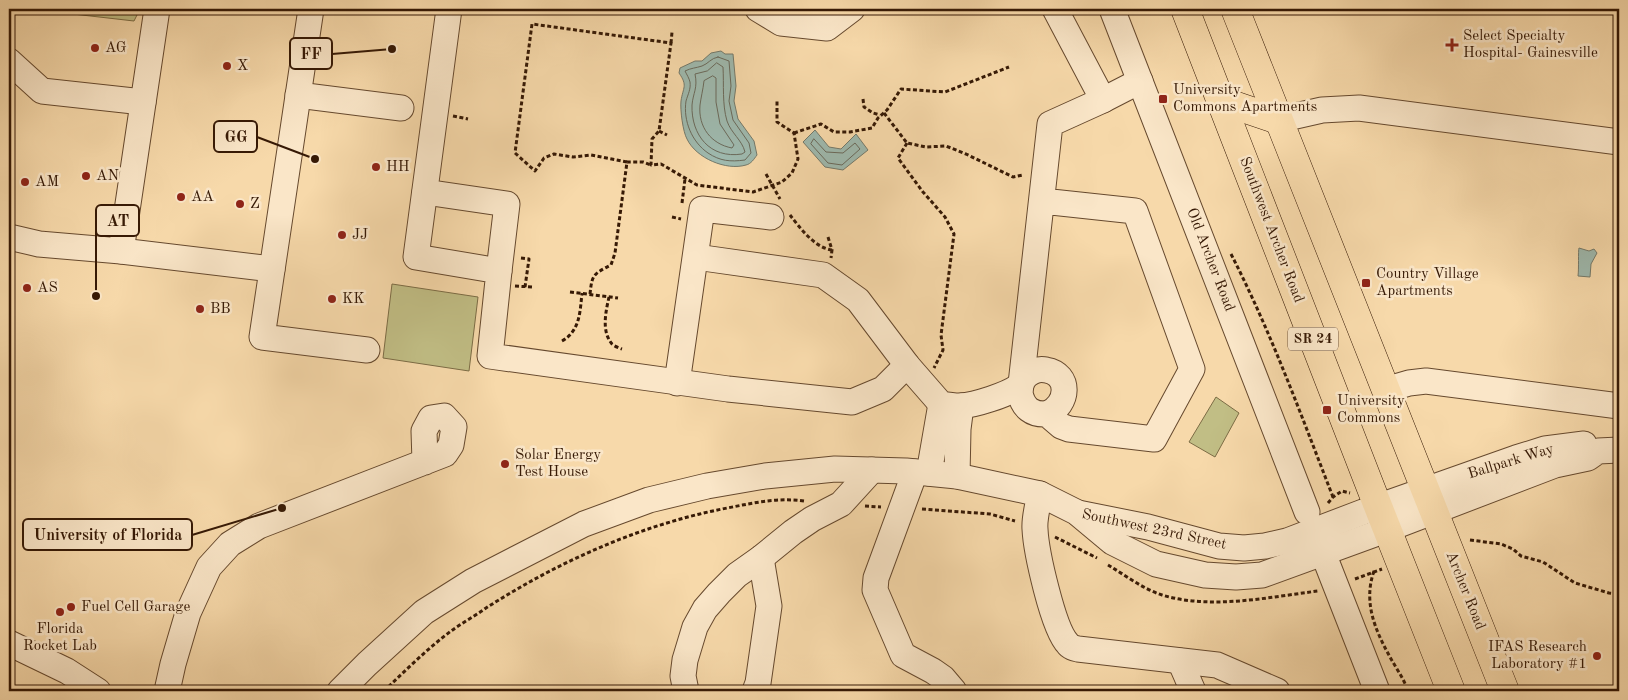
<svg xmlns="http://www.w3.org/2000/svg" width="1628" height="700" font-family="'Old Standard TT',serif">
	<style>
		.green { fill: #c1be85; stroke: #7c6c45 }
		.water { fill: #9eb9ae; stroke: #74796a }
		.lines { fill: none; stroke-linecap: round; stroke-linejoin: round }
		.shore { stroke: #6a695a; stroke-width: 1 }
		.minor-casing { stroke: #66492e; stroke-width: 27 }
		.major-casing { stroke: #361905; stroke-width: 29 }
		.path { stroke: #361905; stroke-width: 3; stroke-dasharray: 4 2.5; stroke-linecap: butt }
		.minor { stroke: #fae6c8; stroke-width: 25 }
		.major { stroke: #f7d9aa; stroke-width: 28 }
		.poi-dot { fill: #8f2418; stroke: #fae6c8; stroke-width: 2 }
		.labels { text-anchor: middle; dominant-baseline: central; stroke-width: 5; stroke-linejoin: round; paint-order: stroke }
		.shield { fill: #fae6c8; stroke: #715640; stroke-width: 1 }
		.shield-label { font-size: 14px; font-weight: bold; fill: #361905 }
		.poi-label { font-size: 15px; fill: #361905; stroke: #fae6c8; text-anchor: start }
		.street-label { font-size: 15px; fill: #361905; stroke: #fae6c8 }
		.leader { fill: none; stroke: #361905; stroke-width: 2 }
		.callout-dot { fill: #361905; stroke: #fae6c8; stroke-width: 2 }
		.callout { fill: #fae6c8; stroke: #361905; stroke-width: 2 }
		.callout-label { font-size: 16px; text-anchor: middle; font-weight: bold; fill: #361905 }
	</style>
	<rect width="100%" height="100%" fill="#f7d9aa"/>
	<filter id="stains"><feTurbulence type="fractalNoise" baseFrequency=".004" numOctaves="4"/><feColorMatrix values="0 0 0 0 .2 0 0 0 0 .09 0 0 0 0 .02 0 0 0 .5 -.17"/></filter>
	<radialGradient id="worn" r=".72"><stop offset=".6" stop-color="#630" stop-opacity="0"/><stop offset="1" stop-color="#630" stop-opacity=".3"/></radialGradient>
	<g class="green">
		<polygon points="57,9 140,9 134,21 73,14"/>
		<polygon points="392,284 478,297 469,371 383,358"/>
		<polygon points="1216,397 1239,413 1215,457 1189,442"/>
	</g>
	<g class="water">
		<path d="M 721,51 L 725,54 L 733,54 L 736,86 L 734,101 L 738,119 L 754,141 L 757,155 C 754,159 751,164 746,165 C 726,171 696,158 687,139 C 683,132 680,110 681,101 C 683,87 688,86 679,73 L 680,68 L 695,61 L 702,61 L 711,53 Z"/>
		<polygon points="815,130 829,147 841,149 856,134 868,150 843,170 825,167 803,142"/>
		<path d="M 1579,248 L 1589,251 L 1594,249 L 1597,253 L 1591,264 L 1590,277 L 1578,276 C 1579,269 1578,251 1579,248 Z"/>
	</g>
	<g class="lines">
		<g class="shore">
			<path d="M 718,57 L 729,61 L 731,86 L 729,101 L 733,120 L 749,143 L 751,153 L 745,160 C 730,162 720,161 708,153 C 692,142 683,121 686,101 C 688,94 691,89 690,82 C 689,78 687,75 685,71 C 691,68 696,68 702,66 C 708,64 711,58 718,57 Z"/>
			<path d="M 717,63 L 723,67 C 724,85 722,104 727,121 C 731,133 742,140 745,152 L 742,154 C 710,159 691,135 692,105 C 693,93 698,88 695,74 L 707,71 Z"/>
			<path d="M 713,76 L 716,78 L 716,102 L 720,124 L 734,145 L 732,148 C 711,144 698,127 700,105 C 701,97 703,90 704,81 Z"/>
			<polygon points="814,139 826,152 843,153 855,143 860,149 842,165 828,163 811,144"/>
		</g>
		<defs>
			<g id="minor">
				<polyline points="311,9 262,337 367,350"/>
				<path d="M 449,9 L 416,257 L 499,271 L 490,356 L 728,389 L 852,402 L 883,389 L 907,365 L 941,404 C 947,405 954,406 960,406 C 975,405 1007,395 1019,386 C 1022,384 1021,384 1023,380 C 1027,373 1037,368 1046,370 C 1071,374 1069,405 1047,414"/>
				<polyline points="758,9 781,23 827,28 852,9"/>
				<polyline points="1112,9 1307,512"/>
				<polyline points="9,61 42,91 143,102"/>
				<polyline points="298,95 401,108"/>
				<polyline points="1103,100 1140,81"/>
				<polyline points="1278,120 1322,110 1359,108 1619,142"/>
				<polyline points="425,192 507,204 499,271"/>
				<path d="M 1042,201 L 1135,211 L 1192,369 L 1154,439 L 1069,429 L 1061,426 L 1047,414 C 1032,415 1023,408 1020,393 L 1050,124 L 1103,100 L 1055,9"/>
				<polyline points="9,237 39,244 121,251 272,269"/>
				<polyline points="121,251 157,9"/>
				<polyline points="696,257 823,275 858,300 907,365"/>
				<polyline points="677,383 702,209 771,217"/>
				<polyline points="1385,390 1409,383 1426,381 1619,406"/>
				<polyline points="915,472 876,578 875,590 903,655 933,671 943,678 954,691"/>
				<polyline points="929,473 941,404"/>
				<polyline points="957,476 958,429 961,406"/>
				<path d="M 1040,494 C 1038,505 1034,518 1035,529 C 1036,551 1053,629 1068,644 C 1070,647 1074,648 1078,649 L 1217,665 L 1277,691"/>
				<polyline points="1078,513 1148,527 1219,546 1244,548 1265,546 1287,541 1363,512 1516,458 1545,449 1584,444"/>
				<polyline points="1323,553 1377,691"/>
				<polyline points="9,643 67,671 98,691"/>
				<polyline points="1180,661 1193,691"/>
				<polyline points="167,691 173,664 188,613 209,567 230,544 259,526 445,454 451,445 454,427 444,416 431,418 424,431 425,462"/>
				<polyline points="340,691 367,664 424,612 473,581 584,524 649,500 707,486 765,476 835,469 906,471 957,476 1040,494 1076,512 1112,542 1156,564 1205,575 1236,577 1262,575 1372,535 1555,465 1588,458 1598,451 1619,450"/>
				<polyline points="686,691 683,676 685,660 695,627 705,609 719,593 737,575 761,558 793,532 812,519 841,504 872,470"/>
				<polyline points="755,691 758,683 769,606 761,558"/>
			</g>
			<g id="major">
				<polyline points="1185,9 1372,491 1451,691"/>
				<polyline points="1235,9 1505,691"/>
				<polyline points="1222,101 1278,120"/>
			</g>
		</defs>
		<use href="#minor" class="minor-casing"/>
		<use href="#major" class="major-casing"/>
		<g class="path">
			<polyline points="671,43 672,32"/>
			<polyline points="863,99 864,107 873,113 880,115"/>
			<polyline points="884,113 907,143 926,147 946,146 966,154 1013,177 1023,175"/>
			<polyline points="453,116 468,119"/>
			<polyline points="659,131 667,135"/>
			<polyline points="794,133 821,124 834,132 850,132 872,128 878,118 887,110 901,89 945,92 1009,67"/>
			<polyline points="907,143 898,158 923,192 945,217 954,234 941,335 943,350 934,368"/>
			<polyline points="627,162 591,155 573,157 554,154 544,158 535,171 515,153 532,24 671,43 659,131 652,139 651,165 661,164 697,185 753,192 782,182 792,173 798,159 794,133 777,122 777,99"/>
			<polyline points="766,174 780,199"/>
			<polyline points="682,203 685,179"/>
			<path d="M 790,215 C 800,228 815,248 832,250"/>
			<polyline points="672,217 681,219"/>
			<polyline points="828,237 832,250 831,258"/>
			<path d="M 1231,254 C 1271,332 1301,415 1333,497"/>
			<polyline points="521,258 529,259 525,287"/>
			<polyline points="515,286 532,287"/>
			<polyline points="570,292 618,298"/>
			<path d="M 590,294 C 592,275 593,274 611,265 L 615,253 L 627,162 L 643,162 L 651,165"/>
			<path d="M 609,297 C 606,311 601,331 612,344 C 614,346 619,348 622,349"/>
			<path d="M 562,341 C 580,331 580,312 582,293"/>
			<polyline points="1328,503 1333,497 1342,491 1350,493"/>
			<polyline points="865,506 881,507"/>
			<polyline points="922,509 990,514 1015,521"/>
			<polyline points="1055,537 1097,558"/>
			<polyline points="1470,540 1501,544 1513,549 1521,556 1543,562 1575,583 1609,593 1619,594"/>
			<path d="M 1108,565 C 1125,575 1143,589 1162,595 C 1211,610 1269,597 1318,591"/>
			<path d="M 1374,571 C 1363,602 1375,630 1390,657 C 1396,668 1404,679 1408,691"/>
			<polyline points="1355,579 1382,569"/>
			<path d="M 384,691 C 405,671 427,649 451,631 C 462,623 475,616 486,608 C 558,562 638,526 722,509 C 749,504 776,497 804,501"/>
		</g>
		<use href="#minor" class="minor"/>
		<use href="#major" class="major"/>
	</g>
	<g class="poi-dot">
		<path d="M1449.5 37.5h5v5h5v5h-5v5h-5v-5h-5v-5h5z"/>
		<circle cx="95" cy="48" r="5"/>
		<circle cx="227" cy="66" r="5"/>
		<rect x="1158" y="94" width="10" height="10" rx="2.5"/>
		<circle cx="376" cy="167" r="5"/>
		<circle cx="86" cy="176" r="5"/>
		<circle cx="25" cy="182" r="5"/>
		<circle cx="181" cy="197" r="5"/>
		<circle cx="240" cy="204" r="5"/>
		<circle cx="342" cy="235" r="5"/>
		<rect x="1361" y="278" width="10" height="10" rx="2.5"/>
		<circle cx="27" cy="288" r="5"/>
		<circle cx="332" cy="299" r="5"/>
		<circle cx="200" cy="309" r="5"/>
		<rect x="1322" y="405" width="10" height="10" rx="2.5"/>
		<circle cx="505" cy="464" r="5"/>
		<circle cx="71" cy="607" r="5"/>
		<circle cx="60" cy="612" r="5"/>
		<circle cx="1597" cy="656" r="5"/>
	</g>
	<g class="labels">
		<rect class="shield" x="1288" y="327.5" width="50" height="23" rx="4"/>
		<g class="shield-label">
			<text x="1313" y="339">SR 24</text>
		</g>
		<g class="poi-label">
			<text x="1463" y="36">Select Specialty<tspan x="1463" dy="17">Hospital- Gainesville</tspan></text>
			<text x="105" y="48">AG</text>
			<text x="237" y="66">X</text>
			<text x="1173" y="90">University<tspan x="1173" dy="17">Commons Apartments</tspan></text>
			<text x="386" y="167">HH</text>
			<text x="96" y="176">AN</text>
			<text x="35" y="182">AM</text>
			<text x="191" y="197">AA</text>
			<text x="250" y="204">Z</text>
			<text x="352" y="235">JJ</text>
			<text x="1376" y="274">Country Village<tspan x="1376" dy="17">Apartments</tspan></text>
			<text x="37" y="288">AS</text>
			<text x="342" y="299">KK</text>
			<text x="210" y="309">BB</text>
			<text x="1337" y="401">University<tspan x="1337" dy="17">Commons</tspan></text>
			<text x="515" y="455">Solar Energy<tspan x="515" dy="17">Test House</tspan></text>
			<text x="81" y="607">Fuel Cell Garage</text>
			<text x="60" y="629" text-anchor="middle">Florida<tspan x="60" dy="17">Rocket Lab</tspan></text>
			<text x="1587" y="647" text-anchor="end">IFAS Research<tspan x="1587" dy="17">Laboratory #1</tspan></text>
		</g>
		<g class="street-label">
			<text transform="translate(1271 230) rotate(69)">Southwest Archer Road</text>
			<text transform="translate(1210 260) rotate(69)">Old Archer Road</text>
			<text transform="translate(1511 462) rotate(-17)">Ballpark Way</text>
			<text transform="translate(1154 530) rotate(12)">Southwest 23rd Street</text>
			<text transform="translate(1465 591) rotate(68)">Archer Road</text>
		</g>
	</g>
	<path class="leader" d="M392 49L332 54M315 159L257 137M96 296L96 220M282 508L192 535"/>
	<g class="callout-dot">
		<circle cx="392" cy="49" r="5"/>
		<circle cx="315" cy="159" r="5"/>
		<circle cx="96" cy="296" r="5"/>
		<circle cx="282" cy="508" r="5"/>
	</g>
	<g class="callout">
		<rect x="290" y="38" width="42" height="31" rx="5"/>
		<rect x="214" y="121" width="43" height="31" rx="5"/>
		<rect x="96" y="205" width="43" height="31" rx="5"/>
		<rect x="23" y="519" width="169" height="31" rx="5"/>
	</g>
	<g class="callout-label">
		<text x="311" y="59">FF</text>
		<text x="236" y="142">GG</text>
		<text x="118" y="226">AT</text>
		<text x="108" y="540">University of Florida</text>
	</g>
	<rect width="1628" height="700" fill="none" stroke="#f7d9aa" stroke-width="30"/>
	<rect x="10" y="10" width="1608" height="680" fill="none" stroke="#361905" stroke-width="2.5"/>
	<rect x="15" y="15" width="1598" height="670" fill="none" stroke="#361905"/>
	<rect width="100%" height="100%" filter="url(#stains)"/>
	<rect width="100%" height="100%" fill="url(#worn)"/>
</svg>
